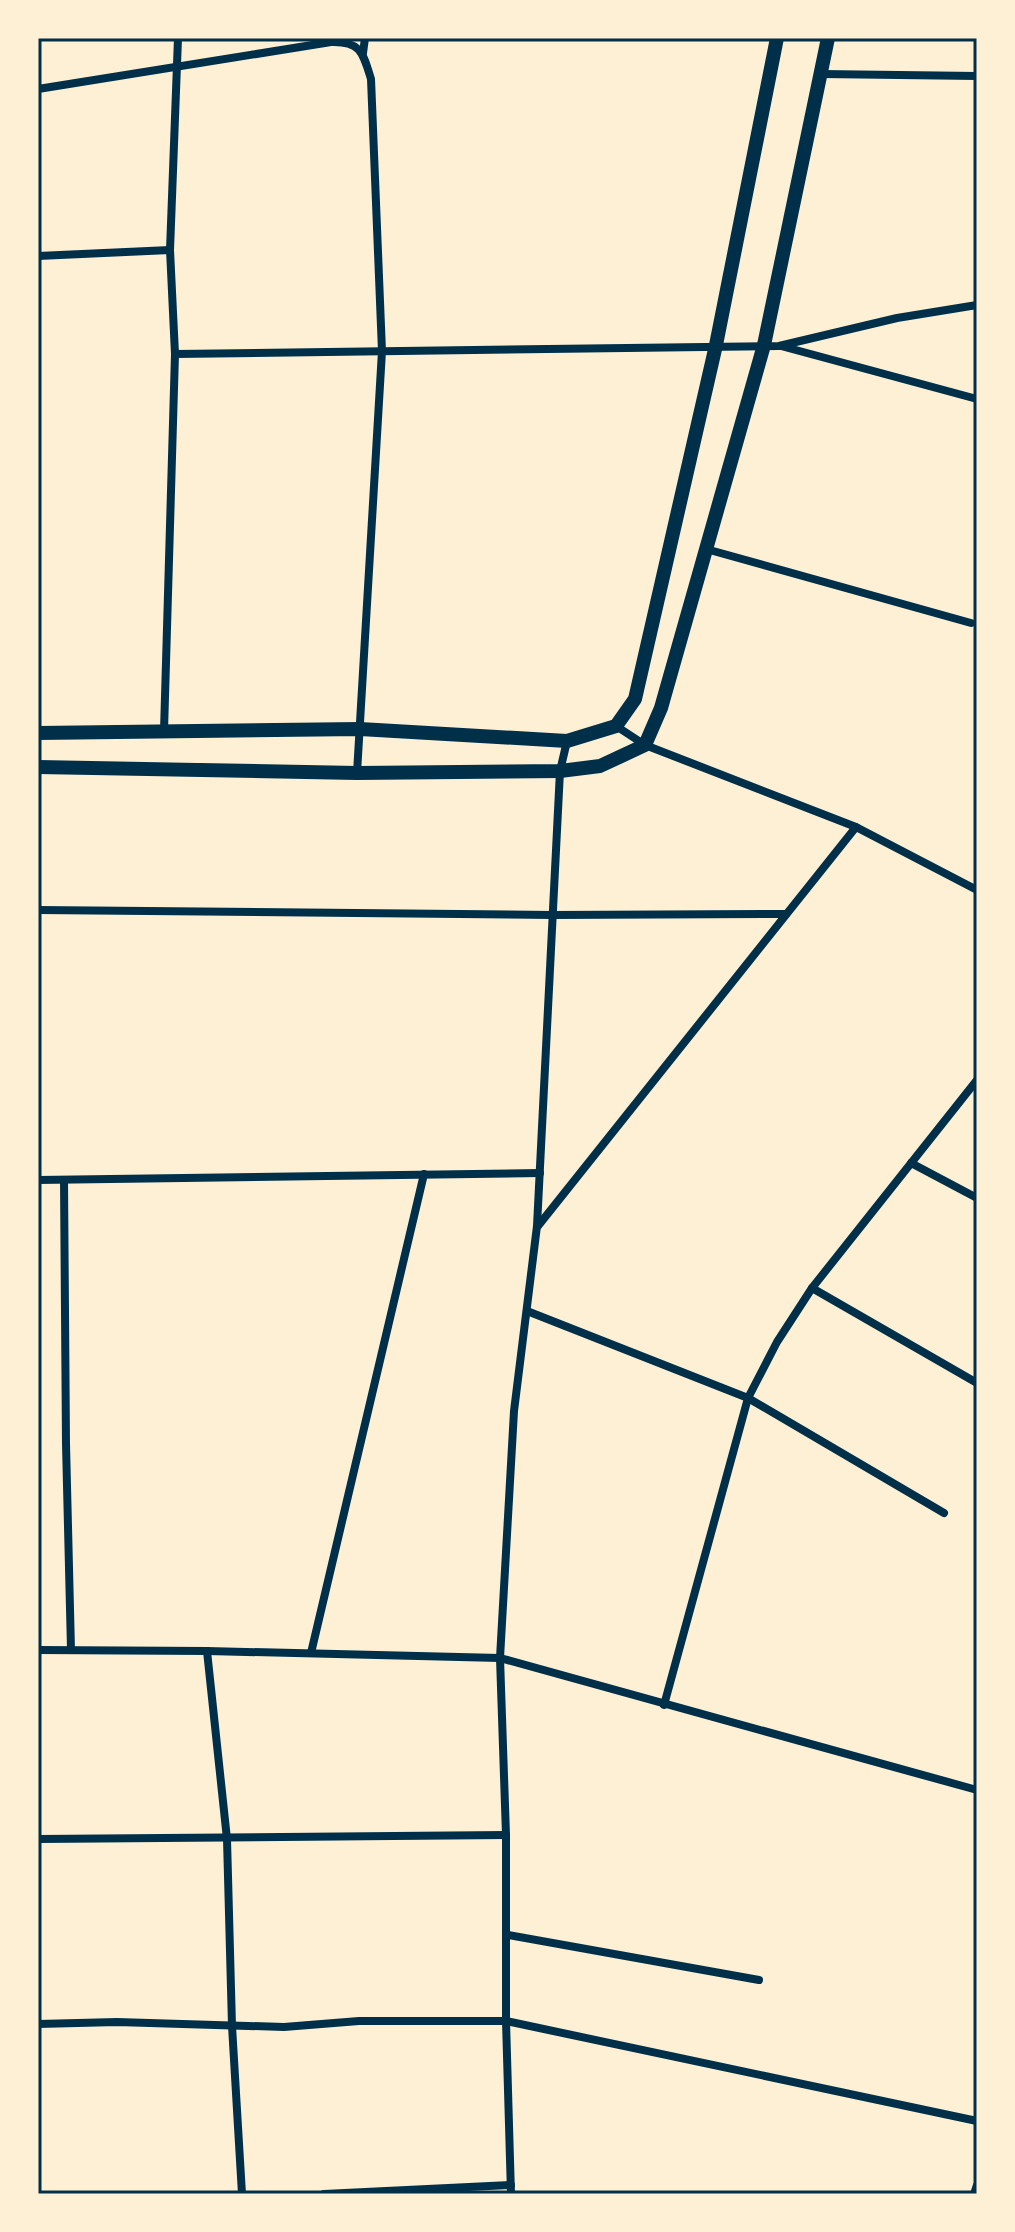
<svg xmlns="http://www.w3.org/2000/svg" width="1015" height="2232" font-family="'IBM Plex Serif',serif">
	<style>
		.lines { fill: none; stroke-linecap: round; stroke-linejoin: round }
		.minor { stroke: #003049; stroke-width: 8 }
		.tertiary { stroke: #003049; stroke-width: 14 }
		.neatline { fill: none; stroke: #003049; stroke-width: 3 }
	</style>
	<rect width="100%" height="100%" fill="#fdf0d5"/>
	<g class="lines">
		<g class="minor">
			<polyline points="363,53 365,38"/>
			<polyline points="821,74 977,76"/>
			<path d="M 38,89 L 331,42 C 361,41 363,53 371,79 L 382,351 L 357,773"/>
			<polyline points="38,256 170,250"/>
			<polyline points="781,346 977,399"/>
			<polyline points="175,354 779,346 897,318 977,305"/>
			<polyline points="706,549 971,623"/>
			<polyline points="616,726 645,745 856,827"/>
			<polyline points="164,731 175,354 170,250 178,38"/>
			<polyline points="38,910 552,915 786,914"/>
			<polyline points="911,1163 977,1198"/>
			<polyline points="38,1180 540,1173"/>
			<polyline points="64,1180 66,1444 71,1650"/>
			<polyline points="538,1226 856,827 977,890"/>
			<polyline points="812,1288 977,1383"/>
			<polyline points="527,1311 748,1398 944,1513"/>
			<polyline points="38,1650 207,1651 500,1658 977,1790"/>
			<polyline points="207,1651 227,1839 232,2026 242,2194"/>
			<polyline points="311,1653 424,1174"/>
			<polyline points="664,1705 748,1398 777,1342 812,1288 977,1080"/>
			<polyline points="38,1839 506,1835"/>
			<polyline points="508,1935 759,1980"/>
			<polyline points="38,2024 117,2022 284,2027 359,2021 506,2021 977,2121"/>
			<polyline points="324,2194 511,2185"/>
			<polyline points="511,2194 506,2021 506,1835 500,1658 514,1411 537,1226 560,771 567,741"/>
			<polyline points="974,2194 977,2185"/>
		</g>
		<g class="tertiary">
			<polyline points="38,733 360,729 567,741 616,726 635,699 716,345 777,38"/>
			<polyline points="38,767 357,773 560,771 600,766 645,745 661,708 764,345 828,38"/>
		</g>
	</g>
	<rect width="1015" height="2232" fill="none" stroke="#fdf0d5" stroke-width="80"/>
	<rect x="40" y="40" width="935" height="2152" class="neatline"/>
</svg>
